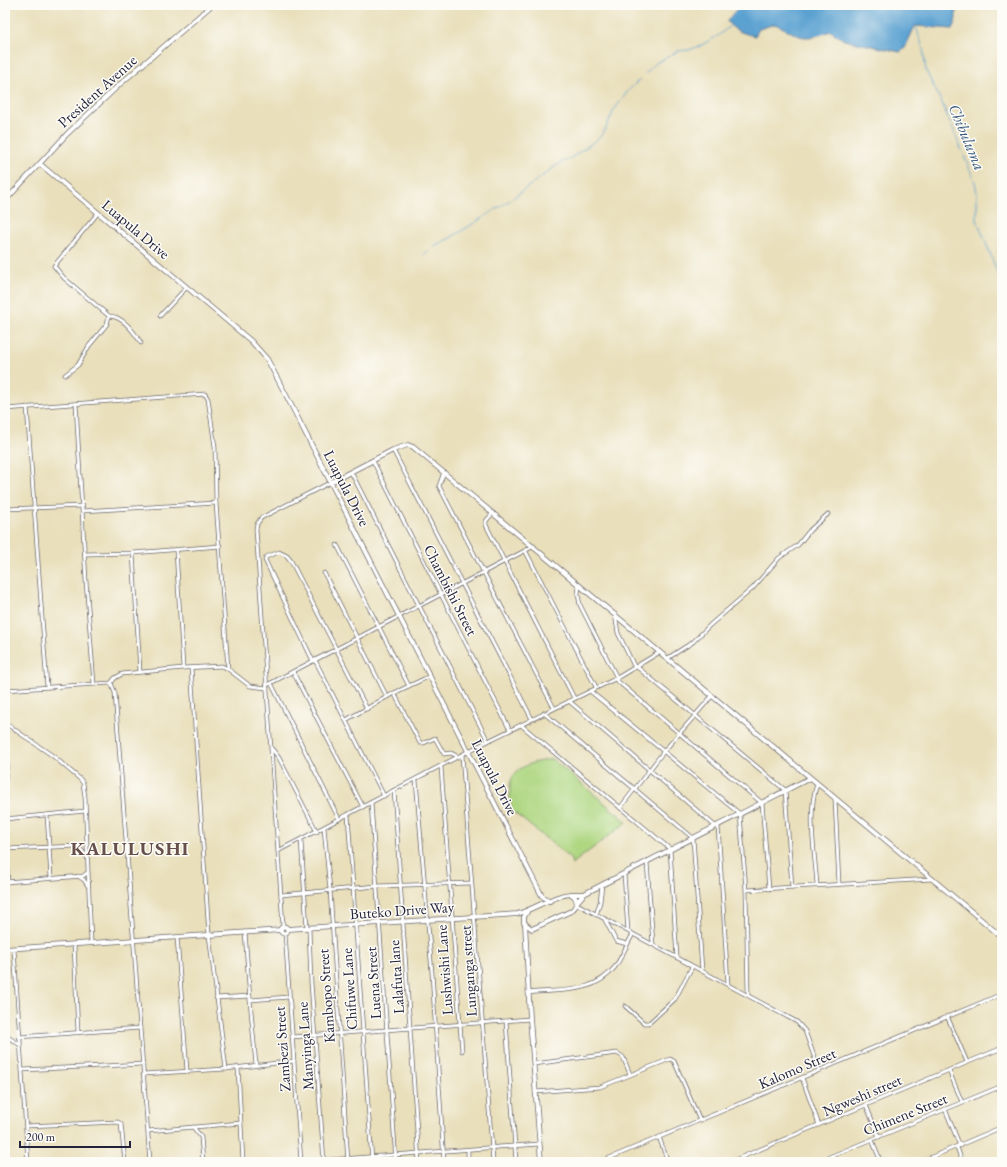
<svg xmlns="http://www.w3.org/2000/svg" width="1007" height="1167" font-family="'EB Garamond',serif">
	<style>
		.green { fill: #afd782; stroke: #687c5e }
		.water { fill: #5ca2d1; stroke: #3f6286 }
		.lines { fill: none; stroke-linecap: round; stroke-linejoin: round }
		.stream { stroke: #5ca2d1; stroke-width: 1 }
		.street-casing { stroke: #686468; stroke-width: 4.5 }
		.secondary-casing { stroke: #686468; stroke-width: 5.5 }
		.street { stroke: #fff; stroke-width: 3 }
		.secondary { stroke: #fff; stroke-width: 4 }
		.labels { text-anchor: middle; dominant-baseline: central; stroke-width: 3; stroke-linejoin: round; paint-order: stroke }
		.street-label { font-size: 15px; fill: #22223b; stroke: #fdfcf7 }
		.water-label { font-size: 16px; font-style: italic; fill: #3c5c7e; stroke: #fdfcf7 }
		.district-label { font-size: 19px; font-weight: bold; letter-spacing: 1px; fill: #67504b; stroke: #fdfcf7 }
	</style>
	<rect width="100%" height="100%" fill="#fdfcf7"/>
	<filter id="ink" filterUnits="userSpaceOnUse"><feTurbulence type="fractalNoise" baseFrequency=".025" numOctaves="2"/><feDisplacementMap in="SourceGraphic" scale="8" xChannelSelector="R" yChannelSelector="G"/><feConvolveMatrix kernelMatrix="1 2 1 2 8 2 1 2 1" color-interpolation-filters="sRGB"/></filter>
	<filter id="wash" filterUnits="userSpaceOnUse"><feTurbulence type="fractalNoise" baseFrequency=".012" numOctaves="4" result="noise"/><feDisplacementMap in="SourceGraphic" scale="16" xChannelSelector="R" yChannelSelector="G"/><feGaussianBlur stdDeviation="0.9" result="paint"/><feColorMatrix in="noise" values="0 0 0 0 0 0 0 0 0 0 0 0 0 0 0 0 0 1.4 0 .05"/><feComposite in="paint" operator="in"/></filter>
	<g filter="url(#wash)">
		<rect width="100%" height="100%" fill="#e9dfbb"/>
		<path class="green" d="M 552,759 L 627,822 L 572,864 L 570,858 L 511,810 C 511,802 509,793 510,785 C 513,765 536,762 552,759 Z"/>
		<path class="water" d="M 746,5 L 956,5 C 956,13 957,24 952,29 L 915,26 L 905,48 L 900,52 L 844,40 L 831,31 C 799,42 804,37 775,24 L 759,29 L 755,36 C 745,34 732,30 727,21 L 736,10 Z"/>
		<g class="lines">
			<g class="stream">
				<polyline points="916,27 923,48 926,71 942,103 975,182 977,193 977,220 1002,284"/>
				<polyline points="424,255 432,247 452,237 509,201 560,163 571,158 599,138 605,130 614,110 628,91 656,63 678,51 689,50 700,46 719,35 730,26"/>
			</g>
		</g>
	</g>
	<g filter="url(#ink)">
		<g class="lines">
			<defs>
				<g id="street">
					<path d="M 109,316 C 123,316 134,332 141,343"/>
					<polyline points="160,316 186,288"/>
					<polyline points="65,375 78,365 89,346 107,324 109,316 64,278 54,266 98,213"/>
					<polyline points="76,404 86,581 94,684"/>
					<polyline points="27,407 47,687"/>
					<polyline points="5,409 205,394 208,399 215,447 216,503"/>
					<polyline points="393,450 532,719"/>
					<polyline points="373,461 510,730"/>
					<polyline points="351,472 488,741"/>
					<polyline points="444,472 439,486 554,708"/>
					<polyline points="5,509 83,506"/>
					<polyline points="83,511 216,503 228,669"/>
					<polyline points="493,513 486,521 486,525 574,698"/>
					<polyline points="337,545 409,686"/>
					<polyline points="176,550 183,668"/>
					<polyline points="526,552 596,687"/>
					<polyline points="133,553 140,672"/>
					<polyline points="85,554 133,553 220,546"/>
					<polyline points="324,573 387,697"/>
					<polyline points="579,585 578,594 580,605 617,678"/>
					<polyline points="615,614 618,633 635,668"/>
					<polyline points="668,658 693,642 710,625 753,588 779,558 798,545 810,530 828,514"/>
					<polyline points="315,660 384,796"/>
					<polyline points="313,661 265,560 266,557 279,552 287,556 291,561 367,709"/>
					<polyline points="637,667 785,790 792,887"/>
					<polyline points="191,668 209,935 226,1069"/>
					<polyline points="293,672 363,807"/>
					<polyline points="615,679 762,803 769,889"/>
					<polyline points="111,683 115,693 150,1162"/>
					<polyline points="271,683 339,819"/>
					<polyline points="267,685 534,546"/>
					<polyline points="5,690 111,683 115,678 122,674 183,668 222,666 228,669 250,686 267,688"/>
					<polyline points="590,691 740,814 746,890 748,994"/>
					<polyline points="394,693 420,743 424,743 435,738 444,754 451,753 459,757"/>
					<polyline points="569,701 715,826"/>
					<polyline points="544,713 693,838 702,971"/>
					<polyline points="346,720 394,693 430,676"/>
					<polyline points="5,723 53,756 80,779 83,783 85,797 91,943"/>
					<polyline points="521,725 670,849 677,958"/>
					<polyline points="5,748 7,764 5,779"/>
					<polyline points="272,749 279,758 317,832"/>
					<polyline points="462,755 493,1162"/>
					<polyline points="441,767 462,1051"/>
					<polyline points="416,780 432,973 444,1162"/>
					<polyline points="394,790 419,1162"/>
					<polyline points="835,799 839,884"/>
					<polyline points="371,803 396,1162"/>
					<polyline points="620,808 664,751 712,696"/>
					<polyline points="47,815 51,878"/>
					<polyline points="348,815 372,1162"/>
					<polyline points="5,819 85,811"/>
					<polyline points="718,825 728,984"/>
					<polyline points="324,828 330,890 348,1162"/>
					<polyline points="301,840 307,928"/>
					<polyline points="5,842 8,882"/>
					<polyline points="5,849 78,846 86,856"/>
					<polyline points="278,851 488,741 617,678 660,652"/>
					<polyline points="647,862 653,944"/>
					<polyline points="624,874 628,931"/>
					<polyline points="78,876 84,880 88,886"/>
					<polyline points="5,882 83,876 87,873"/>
					<path d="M 817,885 C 815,854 807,812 817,784"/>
					<polyline points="746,890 932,879"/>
					<polyline points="281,895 377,886 471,883"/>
					<polyline points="577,904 797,1022 805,1031 819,1070"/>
					<polyline points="596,915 600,902 602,885"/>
					<polyline points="605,920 616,941 627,944"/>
					<polyline points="283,926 256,529 257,524 261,518 331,482"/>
					<polyline points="309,928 311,983 324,1162"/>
					<polyline points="245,932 250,1000 289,997"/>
					<polyline points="285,933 301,1162"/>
					<polyline points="177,937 187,1071"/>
					<polyline points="74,944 78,1033"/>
					<polyline points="14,949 28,1162"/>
					<path d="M 528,993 C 560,989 593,995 615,967 C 622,957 627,944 633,934"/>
					<polyline points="216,998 250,996"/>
					<polyline points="250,1000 256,1065"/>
					<polyline points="625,1006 644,1023 649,1023 675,999 692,967"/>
					<polyline points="947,1016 967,1062"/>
					<polyline points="506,1021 516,1162"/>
					<polyline points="5,1035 20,1045"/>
					<polyline points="19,1037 140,1028"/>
					<polyline points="292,1037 530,1019"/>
					<polyline points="534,1064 617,1053 623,1057 630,1074"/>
					<polyline points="238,1067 243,1162"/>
					<polyline points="22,1070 143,1064"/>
					<polyline points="949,1071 962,1102"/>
					<polyline points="143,1074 226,1069 294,1061"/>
					<polyline points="802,1078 819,1125"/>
					<polyline points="535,1092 600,1087 670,1059 674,1061 700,1121"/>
					<polyline points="866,1105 879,1137"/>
					<polyline points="945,1109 960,1146"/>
					<polyline points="26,1126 118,1122 121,1124 125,1162"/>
					<polyline points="193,1127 201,1137 203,1162"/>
					<polyline points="148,1131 241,1123"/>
					<polyline points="659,1137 668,1162"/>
					<polyline points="872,1140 881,1162"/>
					<polyline points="957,1147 962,1162"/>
					<polyline points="468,1151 468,1162"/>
					<polyline points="302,1162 539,1144"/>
					<polyline points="600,1162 1002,994"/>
					<polyline points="730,1162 1002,1048"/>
					<polyline points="817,1162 1002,1086"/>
					<polyline points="920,1162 1002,1127"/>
				</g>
				<g id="secondary">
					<polyline points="40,164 251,341 267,359 286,395 542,896 550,901"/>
					<polyline points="5,201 67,134 119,85 212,5"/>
					<polyline points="331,482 393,450 408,445 413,447 1002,937"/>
					<polyline points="571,894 584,894"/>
					<polyline points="577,902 584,894 810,778"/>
					<polyline points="525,923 530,1019 541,1162"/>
					<circle cx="284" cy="930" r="3.5"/>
					<path d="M 288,929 L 517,914 C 531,911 563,890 573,895 C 579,901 577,906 571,911 L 532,929 L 524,923 L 524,917 L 527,912"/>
					<polyline points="5,949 281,930"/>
				</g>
			</defs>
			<use href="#street" class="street-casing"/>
			<use href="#secondary" class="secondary-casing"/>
			<use href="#street" class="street"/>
			<use href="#secondary" class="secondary"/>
		</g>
	</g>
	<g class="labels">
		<g class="street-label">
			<text transform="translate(97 91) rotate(-42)">President Avenue</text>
			<text transform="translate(136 229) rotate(40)">Luapula Drive</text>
			<text transform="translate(347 488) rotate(63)">Luapula Drive</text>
			<text transform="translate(451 590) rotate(63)">Chambishi Street</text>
			<text transform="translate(495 777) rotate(63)">Luapula Drive</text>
			<text transform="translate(402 910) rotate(-4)">Buteko Drive Way</text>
			<text transform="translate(444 970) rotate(-94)">Lushwishi Lane</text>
			<text transform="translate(468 971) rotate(-94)">Lunganga street</text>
			<text transform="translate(396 977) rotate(-94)">Lalafuta lane</text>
			<text transform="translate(373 983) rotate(-94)">Luena Street</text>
			<text transform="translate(349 989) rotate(-94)">Chifuwe Lane</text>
			<text transform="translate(326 996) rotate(-94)">Kambopo Street</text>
			<text transform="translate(305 1046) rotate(-94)">Manyinga Lane</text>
			<text transform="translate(282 1049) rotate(-94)">Zambezi Street</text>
			<text transform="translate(797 1068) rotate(-23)">Kalomo Street</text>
			<text transform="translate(862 1095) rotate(-23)">Ngweshi street</text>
			<text transform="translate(905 1114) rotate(-22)">Chimene Street</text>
		</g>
		<g class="water-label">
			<text transform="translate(967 137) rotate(67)">Chibuluma</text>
		</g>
		<g class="district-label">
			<text x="130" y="848">KALULUSHI</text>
		</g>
	</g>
	<rect width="1007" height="1167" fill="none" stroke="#fdfcf7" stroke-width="20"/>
	<path d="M20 1141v6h110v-6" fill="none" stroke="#22223b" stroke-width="2"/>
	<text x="26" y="1141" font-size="12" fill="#22223b" stroke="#fdfcf7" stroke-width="3" paint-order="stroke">200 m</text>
</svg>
